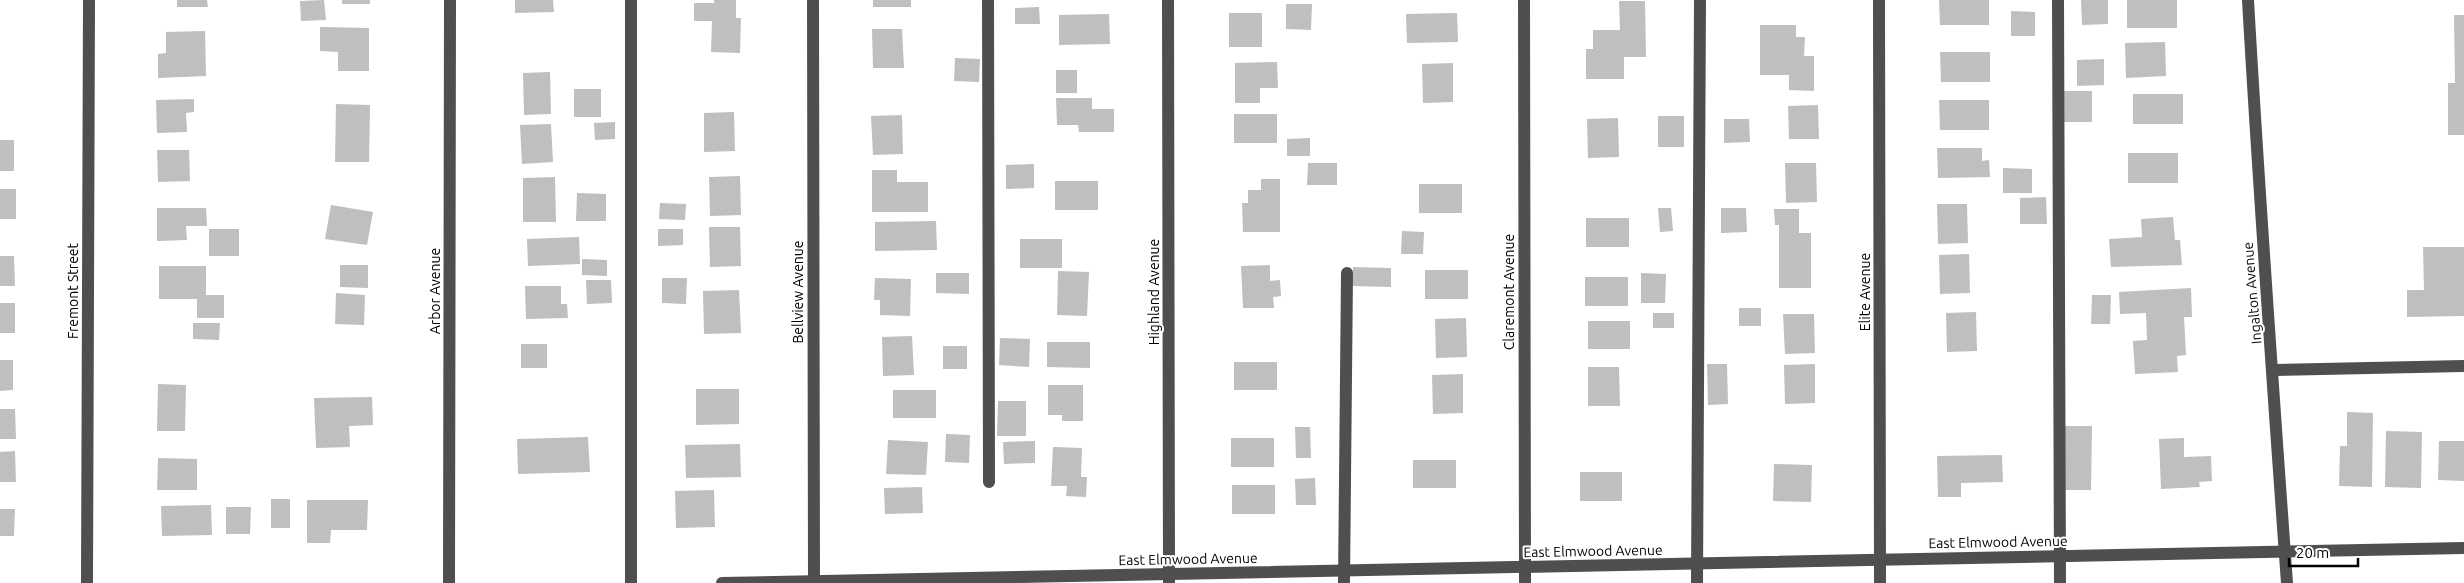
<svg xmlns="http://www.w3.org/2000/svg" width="2464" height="583" font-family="Ubuntu,sans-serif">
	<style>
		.building { fill: #bfbfbf }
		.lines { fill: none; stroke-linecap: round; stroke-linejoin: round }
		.minor { stroke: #4f4f4f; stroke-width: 12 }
		.labels { text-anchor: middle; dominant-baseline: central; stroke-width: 4; stroke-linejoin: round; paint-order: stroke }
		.street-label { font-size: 14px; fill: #000; stroke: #fff }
	</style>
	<rect width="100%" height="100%" fill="#fff"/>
	<g class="building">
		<polygon points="177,0 207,0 208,7 177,7"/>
		<polygon points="324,0 326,20 301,21 300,1"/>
		<rect x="342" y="0" width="28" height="4"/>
		<polygon points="515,0 553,0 554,12 515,13"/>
		<polygon points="714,0 736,0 736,18 741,18 740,53 711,52 712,21 694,21 694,3 714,3"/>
		<rect x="873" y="0" width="38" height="7"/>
		<polygon points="1939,0 1989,0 1989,25 1940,25"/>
		<polygon points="2081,0 2108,0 2108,24 2082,25"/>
		<rect x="2127" y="0" width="50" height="28"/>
		<polygon points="1619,1 1645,1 1646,57 1624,57 1624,79 1586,79 1586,49 1593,49 1593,30 1620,30"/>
		<polygon points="1286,4 1312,4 1311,30 1286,29"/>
		<polygon points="1039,7 1040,24 1015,24 1015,8"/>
		<polygon points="2011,11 2035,12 2035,36 2011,36"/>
		<rect x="1229" y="13" width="33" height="34"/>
		<polygon points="1457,13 1458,42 1407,43 1406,14"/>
		<polygon points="1109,14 1110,44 1059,45 1059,15"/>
		<polygon points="2454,15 2464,15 2464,135 2448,135 2448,83 2455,83"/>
		<polygon points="1760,25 1796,25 1796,37 1805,37 1804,56 1814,56 1814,91 1789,90 1789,75 1760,75"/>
		<polygon points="320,27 369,28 369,71 338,71 338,52 320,51"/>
		<polygon points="872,29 902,29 904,68 873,68"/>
		<polygon points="205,31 206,76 158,78 158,54 166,53 166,32"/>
		<polygon points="2165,42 2166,76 2126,78 2125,43"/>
		<polygon points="1940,52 1990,52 1990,82 1941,82"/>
		<polygon points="955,58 980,59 979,82 954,81"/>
		<polygon points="2104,59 2104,85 2077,86 2077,60"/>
		<polygon points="1277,62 1278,88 1260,88 1260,103 1235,103 1235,63"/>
		<polygon points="1453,63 1453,102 1423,103 1422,64"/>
		<rect x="1056" y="70" width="21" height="23"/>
		<polygon points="550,72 551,114 524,115 523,73"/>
		<rect x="574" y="89" width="27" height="28"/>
		<polygon points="2064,91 2092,91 2092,122 2063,122"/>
		<rect x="2133" y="94" width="50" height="30"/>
		<polygon points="1056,98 1092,98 1092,109 1114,109 1114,132 1079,132 1078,125 1057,125"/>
		<polygon points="194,99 194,112 186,113 187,132 157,133 156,100"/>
		<polygon points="1939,100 1989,100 1989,130 1940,130"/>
		<polygon points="336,104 370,105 369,162 335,162"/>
		<polygon points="1818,105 1819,139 1789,139 1788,106"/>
		<polygon points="734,112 735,151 704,152 704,113"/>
		<rect x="1234" y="114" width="43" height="29"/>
		<polygon points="902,115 903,154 873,155 871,116"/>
		<rect x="1658" y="116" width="26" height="31"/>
		<polygon points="1618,118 1619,157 1588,158 1587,119"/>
		<polygon points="1724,119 1749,119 1750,142 1724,143"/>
		<polygon points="615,122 615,139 595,140 594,123"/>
		<polygon points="551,124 553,162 522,164 520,125"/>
		<polygon points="1310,138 1310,156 1287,156 1287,139"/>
		<rect x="0" y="140" width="14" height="31"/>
		<polygon points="1937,148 1982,148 1982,161 1989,160 1990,177 1938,178"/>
		<polygon points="157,150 189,150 190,181 158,182"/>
		<rect x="2128" y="153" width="50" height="30"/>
		<polygon points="1308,163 1337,163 1337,185 1307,185"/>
		<polygon points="1785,163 1816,163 1817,202 1786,203"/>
		<polygon points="1034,164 1034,188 1006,189 1006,165"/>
		<polygon points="2003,168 2032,169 2032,193 2003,193"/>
		<polygon points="872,170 897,170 897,182 928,182 928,212 872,212"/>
		<polygon points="740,176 741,215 710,216 709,177"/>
		<polygon points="555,177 556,222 523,222 523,178"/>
		<polygon points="1261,179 1280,179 1280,232 1243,232 1242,203 1248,203 1248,190 1261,190"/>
		<rect x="1055" y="181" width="43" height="29"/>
		<rect x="1419" y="184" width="43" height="29"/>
		<rect x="0" y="189" width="16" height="30"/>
		<polygon points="577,193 606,194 606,221 576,221"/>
		<polygon points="2046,197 2047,224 2020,224 2020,198"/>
		<polygon points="660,203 686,204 685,220 659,219"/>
		<polygon points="1937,204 1967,204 1968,243 1938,244"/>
		<polygon points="331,205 373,212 367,245 325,239"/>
		<polygon points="157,208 206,208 207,226 186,226 187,240 157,241"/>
		<polygon points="1658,208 1671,208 1673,231 1660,232"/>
		<polygon points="1721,208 1746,208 1747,232 1721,233"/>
		<polygon points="1774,209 1799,209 1799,233 1811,233 1811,288 1779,288 1779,225 1775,225"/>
		<polygon points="2173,217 2175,240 2180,240 2182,265 2111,267 2109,239 2142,237 2141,219"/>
		<rect x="1586" y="218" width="43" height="29"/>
		<polygon points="936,221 937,250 875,251 875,222"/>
		<polygon points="709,227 740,227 741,266 710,267"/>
		<rect x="209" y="229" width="30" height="27"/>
		<polygon points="658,229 683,229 683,245 658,246"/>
		<polygon points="1402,231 1424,232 1423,254 1401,254"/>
		<polygon points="579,237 580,264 528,266 527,239"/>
		<rect x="1020" y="239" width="42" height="29"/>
		<polygon points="2423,247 2464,247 2464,316 2407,317 2407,290 2424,290"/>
		<polygon points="1969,254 1970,293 1940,294 1939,255"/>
		<polygon points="0,256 14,256 15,286 0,286"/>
		<polygon points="582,259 607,260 607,276 582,275"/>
		<polygon points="340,265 368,265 368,288 340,287"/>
		<polygon points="1270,265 1270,281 1280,280 1281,296 1273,297 1274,308 1243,308 1241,266"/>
		<polygon points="159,266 206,266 206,295 224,295 224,318 197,318 197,299 159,299"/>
		<polygon points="1353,267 1391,268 1391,287 1352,286"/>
		<rect x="1425" y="270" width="43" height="29"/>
		<polygon points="1058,271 1089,272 1087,316 1057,315"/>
		<polygon points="936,273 969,273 969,294 936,293"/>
		<polygon points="1641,273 1666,274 1665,303 1641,303"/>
		<rect x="1585" y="277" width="43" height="29"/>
		<polygon points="662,278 687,278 686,304 662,303"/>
		<polygon points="875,278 911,279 910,316 880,315 880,300 874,300"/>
		<polygon points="586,280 611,280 612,303 587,304"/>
		<polygon points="525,286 561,286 561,304 567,304 568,318 526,319"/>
		<polygon points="2191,288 2192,317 2184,317 2186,355 2177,356 2178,372 2135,374 2133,341 2147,340 2146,313 2120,314 2119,292"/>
		<polygon points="739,290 741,333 704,334 703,291"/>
		<polygon points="336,293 365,295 364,325 335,324"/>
		<polygon points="2092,295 2111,295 2110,324 2091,324"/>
		<rect x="0" y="303" width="15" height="30"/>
		<rect x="1739" y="308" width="22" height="18"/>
		<polygon points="1976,312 1977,351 1947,352 1946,313"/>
		<rect x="1653" y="313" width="21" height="15"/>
		<polygon points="1783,314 1814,314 1815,353 1785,354"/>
		<polygon points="1466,318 1467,357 1436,358 1435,319"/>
		<rect x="1588" y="321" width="42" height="28"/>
		<polygon points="193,323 220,323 219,340 193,339"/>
		<polygon points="912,336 914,375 883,376 882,337"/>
		<polygon points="1000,338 1030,339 1029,367 999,365"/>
		<polygon points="1047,342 1090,342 1090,368 1047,367"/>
		<rect x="521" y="344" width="26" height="24"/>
		<rect x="943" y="346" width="24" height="23"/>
		<polygon points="0,360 13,360 13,390 0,391"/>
		<rect x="1234" y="362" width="43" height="28"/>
		<polygon points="1707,364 1727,364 1728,404 1708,405"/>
		<polygon points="1815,364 1815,403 1785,404 1784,365"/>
		<polygon points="1588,367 1619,367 1620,406 1588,406"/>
		<polygon points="1463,374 1463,413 1433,414 1432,375"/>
		<polygon points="158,384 186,385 185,431 157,431"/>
		<polygon points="1048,385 1083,385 1083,421 1062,421 1062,415 1048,415"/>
		<polygon points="696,389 739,389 739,424 696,425"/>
		<rect x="893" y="390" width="43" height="28"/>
		<polygon points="372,397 373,425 349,426 350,447 316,448 314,398"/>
		<polygon points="998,401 1026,401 1026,436 997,436"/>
		<polygon points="0,409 15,409 16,439 0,439"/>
		<polygon points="2347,412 2373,413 2372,487 2339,486 2340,446 2347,446"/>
		<polygon points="2061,426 2092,426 2091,490 2060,490"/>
		<polygon points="1295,427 1310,427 1311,458 1296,458"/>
		<polygon points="2386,431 2422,432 2421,488 2385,487"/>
		<polygon points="946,434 970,435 969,463 945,462"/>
		<polygon points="588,437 590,472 518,474 517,439"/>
		<rect x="1231" y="438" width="43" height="29"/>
		<polygon points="2184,438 2184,457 2211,456 2212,481 2199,482 2200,487 2161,489 2159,439"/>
		<polygon points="888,440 928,442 926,475 886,474"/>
		<polygon points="1035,441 1035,463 1004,464 1003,442"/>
		<polygon points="2439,441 2464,441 2464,481 2438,480"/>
		<polygon points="740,444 741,477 686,478 685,445"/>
		<polygon points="1053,447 1082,448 1081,477 1087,477 1086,497 1066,496 1067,486 1051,486"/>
		<polygon points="15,451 16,482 0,482 0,452"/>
		<polygon points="2002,455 2003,482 1961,483 1961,497 1938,497 1937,456"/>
		<polygon points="158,458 197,459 197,490 157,490"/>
		<rect x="1413" y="460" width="43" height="28"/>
		<polygon points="1774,464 1812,465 1811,502 1773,501"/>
		<rect x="1580" y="472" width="42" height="29"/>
		<polygon points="1315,478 1316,505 1296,505 1295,479"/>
		<rect x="1232" y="485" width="43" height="29"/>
		<polygon points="922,487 923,513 885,514 884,488"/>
		<polygon points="714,490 715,527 676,528 675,491"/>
		<rect x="271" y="499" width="19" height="29"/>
		<polygon points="307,500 368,500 367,530 331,530 330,543 307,543"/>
		<polygon points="211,505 212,535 162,536 161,506"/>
		<polygon points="226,507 251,507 250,534 226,534"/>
		<polygon points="0,509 15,509 14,536 0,536"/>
	</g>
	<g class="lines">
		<g class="minor">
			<polyline points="631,0 631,583"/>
			<polyline points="813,0 814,583"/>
			<polyline points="988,0 989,482"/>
			<polyline points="1168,0 1169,583"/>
			<polyline points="1524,0 1525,583"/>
			<polyline points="1879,0 1880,583"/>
			<polyline points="2058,0 2060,583"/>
			<path d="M 2248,0 C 2259,194 2273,389 2287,583"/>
			<polyline points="2273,370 2464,366"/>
			<polyline points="87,583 89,0"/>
			<polyline points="449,583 450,0"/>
			<polyline points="722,583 2464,548"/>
			<polyline points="1344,583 1347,273"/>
			<polyline points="1697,583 1700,0"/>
		</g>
	</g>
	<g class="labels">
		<g class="street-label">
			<text transform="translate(73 291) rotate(-90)">Fremont Street</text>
			<text transform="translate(435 291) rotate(-90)">Arbor Avenue</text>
			<text transform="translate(798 292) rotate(-90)">Bellview Avenue</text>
			<text transform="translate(1154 292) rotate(-90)">Highland Avenue</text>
			<text transform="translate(1509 292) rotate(-90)">Claremont Avenue</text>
			<text transform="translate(1865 292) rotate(-90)">Elite Avenue</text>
			<text transform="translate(2252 293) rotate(-95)">Ingalton Avenue</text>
			<text transform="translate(1998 542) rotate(-1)">East Elmwood Avenue</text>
			<text transform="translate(1593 551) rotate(-1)">East Elmwood Avenue</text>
			<text transform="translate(1188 559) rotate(-1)">East Elmwood Avenue</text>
		</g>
	</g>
	<path d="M2289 558v8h69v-8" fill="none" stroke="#000000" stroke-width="2.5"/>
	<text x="2296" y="558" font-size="15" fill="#000000" stroke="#ffffff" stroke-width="4" paint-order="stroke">20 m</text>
</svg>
